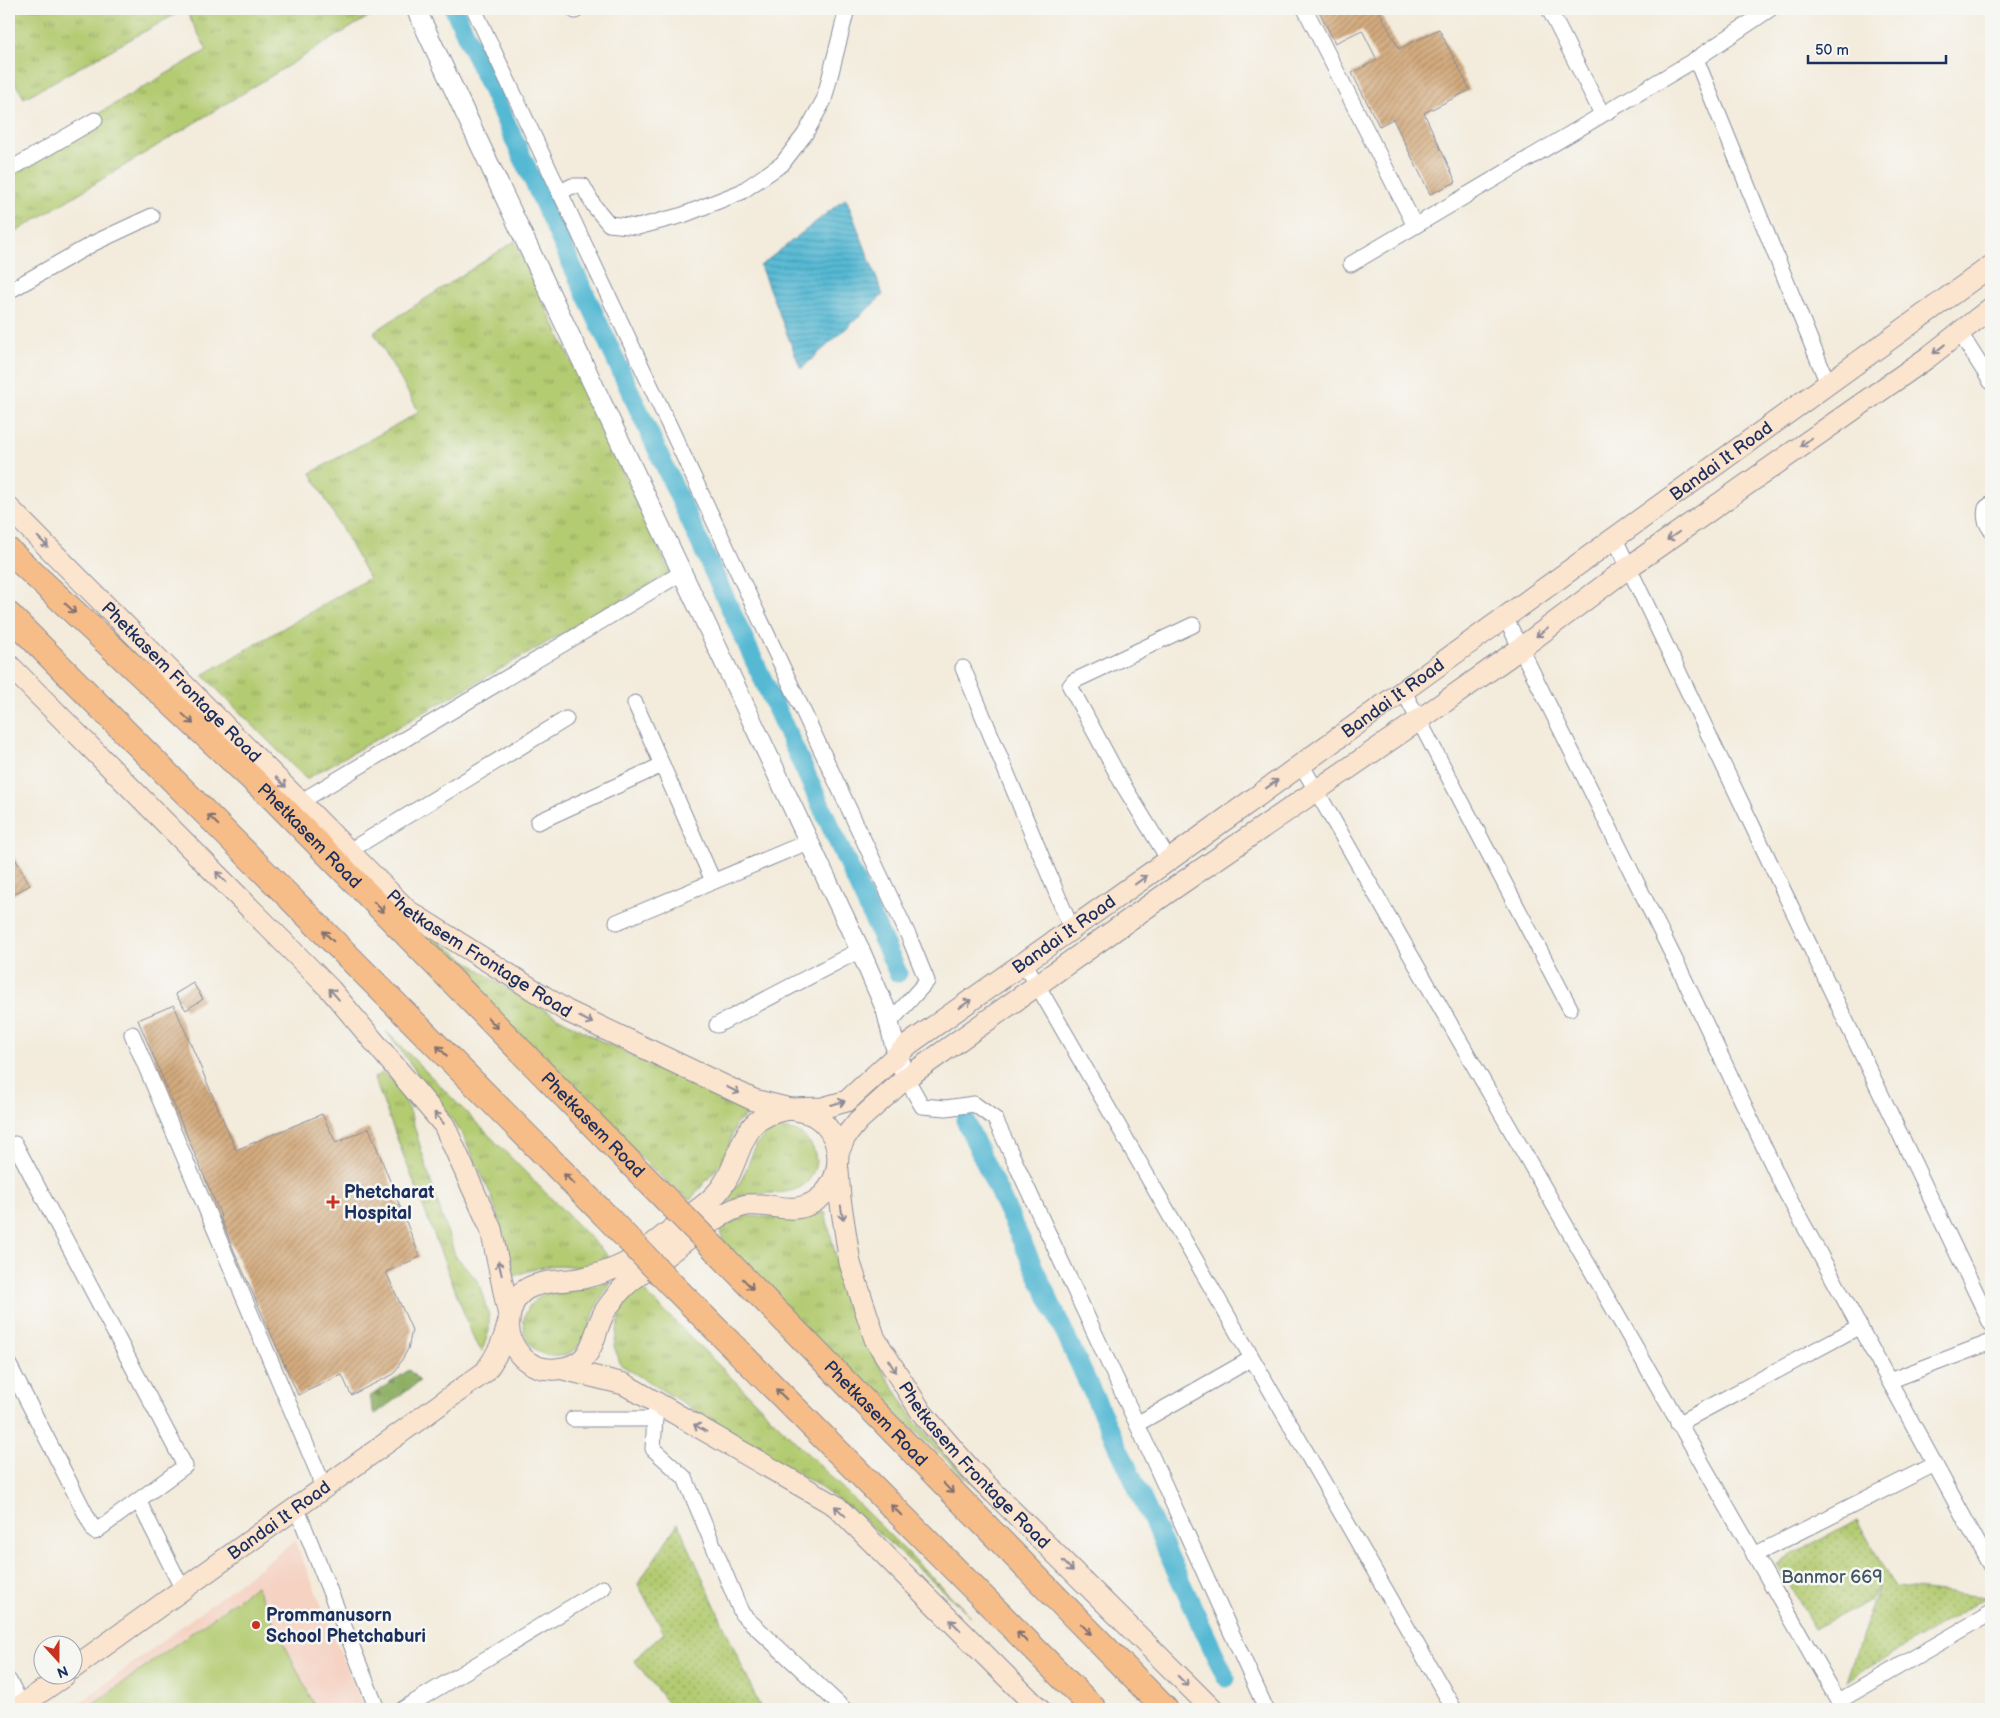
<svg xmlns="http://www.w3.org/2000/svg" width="2000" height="1718" font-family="'Balsamiq Sans',sans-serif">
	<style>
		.built { fill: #f5d2c2 }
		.grass { fill: url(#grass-tufts); stroke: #677d68 }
		.forest { fill: url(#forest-firs); stroke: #546f60 }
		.park { fill: url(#park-dots); stroke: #677d68 }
		.pitch { fill: #b3cb71; stroke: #677d68 }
		.water { fill: url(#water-rules); stroke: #387499 }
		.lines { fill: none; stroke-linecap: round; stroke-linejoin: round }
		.canal { stroke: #56b9d4; stroke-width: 19 }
		.building { fill: url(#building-hatch) }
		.minor-casing { stroke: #878d9c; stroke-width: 17 }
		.tertiary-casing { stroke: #878d9c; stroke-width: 21 }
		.secondary-casing { stroke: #878d9c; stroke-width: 23 }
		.trunk-casing { stroke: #878d9c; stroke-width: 27 }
		.minor { stroke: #fff; stroke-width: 15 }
		.tertiary { stroke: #fff; stroke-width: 19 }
		.secondary { stroke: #fce5cf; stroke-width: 21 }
		.trunk { stroke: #f7bd88; stroke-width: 25 }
		.trunk-bridge-casing { stroke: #878d9c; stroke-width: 27; stroke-linecap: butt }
		.trunk-bridge { stroke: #f7bd88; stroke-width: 25 }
		.oneway { stroke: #8c8a96 }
		.oneway2 { stroke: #7e6f71 }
		.poi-dot { fill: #c8321e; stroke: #f6f6f2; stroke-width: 2 }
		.labels { text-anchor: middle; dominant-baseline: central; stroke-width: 5; stroke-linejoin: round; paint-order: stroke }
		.street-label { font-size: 18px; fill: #1b2f5e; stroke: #f6f6f2 }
		.poi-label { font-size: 18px; font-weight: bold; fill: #1b2f5e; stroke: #f6f6f2; text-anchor: start }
		.park-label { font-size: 18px; fill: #415663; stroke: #f6f6f2 }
	</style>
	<defs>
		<pattern id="grass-tufts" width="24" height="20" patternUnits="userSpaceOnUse" patternTransform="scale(1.25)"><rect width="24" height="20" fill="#b3cb71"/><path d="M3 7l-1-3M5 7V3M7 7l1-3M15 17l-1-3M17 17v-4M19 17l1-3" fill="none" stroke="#91a560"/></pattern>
		<pattern id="forest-firs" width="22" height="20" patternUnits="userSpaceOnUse" patternTransform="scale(1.25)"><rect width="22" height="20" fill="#8eaf63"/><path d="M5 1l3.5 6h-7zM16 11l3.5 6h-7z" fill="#738f55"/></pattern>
		<pattern id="park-dots" width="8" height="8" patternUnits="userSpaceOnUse" patternTransform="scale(1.25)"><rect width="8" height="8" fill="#b3cb71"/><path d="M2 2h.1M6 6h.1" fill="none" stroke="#91a560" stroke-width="1.8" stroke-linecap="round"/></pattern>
		<pattern id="water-rules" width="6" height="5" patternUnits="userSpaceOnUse" patternTransform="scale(1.25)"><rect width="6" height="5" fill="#56b9d4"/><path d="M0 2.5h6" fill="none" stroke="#4697af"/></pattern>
		<pattern id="building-hatch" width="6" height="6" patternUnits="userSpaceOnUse" patternTransform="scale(1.25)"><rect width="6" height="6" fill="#d4ab7e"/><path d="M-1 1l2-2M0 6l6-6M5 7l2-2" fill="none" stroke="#ab8c6a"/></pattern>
	</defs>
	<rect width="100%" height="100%" fill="#f6f6f2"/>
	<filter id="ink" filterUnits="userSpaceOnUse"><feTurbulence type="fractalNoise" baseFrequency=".02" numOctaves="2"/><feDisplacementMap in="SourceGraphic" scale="10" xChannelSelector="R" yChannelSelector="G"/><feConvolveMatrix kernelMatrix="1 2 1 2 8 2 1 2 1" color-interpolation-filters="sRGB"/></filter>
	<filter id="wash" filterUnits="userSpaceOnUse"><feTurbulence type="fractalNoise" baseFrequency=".0096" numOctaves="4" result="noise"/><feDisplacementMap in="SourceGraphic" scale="20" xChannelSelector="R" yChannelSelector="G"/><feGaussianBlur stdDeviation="1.12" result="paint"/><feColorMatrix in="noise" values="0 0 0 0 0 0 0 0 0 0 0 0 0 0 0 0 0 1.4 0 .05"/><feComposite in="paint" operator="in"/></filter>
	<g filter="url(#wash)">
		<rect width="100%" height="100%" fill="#f3ebdb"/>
		<polygon class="built" points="295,1541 364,1709 72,1709"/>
		<g class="grass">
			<polygon points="9,9 381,9 9,236 9,166 207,50 185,9 24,98 9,73"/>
			<polygon points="515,241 670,573 306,779 203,675 369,578 311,473 419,412 374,332"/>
			<polygon points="380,899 508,990 603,1042 753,1111 735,1125 725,1158 690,1200 665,1181"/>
			<path d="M 386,1031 L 610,1258 C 587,1276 572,1262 549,1266 C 537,1268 525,1272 514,1276 L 507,1246 L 491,1195 L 463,1135 Z"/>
			<polygon points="382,1073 397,1083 409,1109 433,1189 455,1255 478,1281 489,1316 489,1331 482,1351 475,1342 374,1078"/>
			<path d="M 781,1129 C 792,1129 801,1132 808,1141 C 815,1149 818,1159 814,1170 C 804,1200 769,1190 744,1196 C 733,1199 722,1205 712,1210 C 720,1202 731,1194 738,1185 C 754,1162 749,1136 781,1129 Z"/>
			<polygon points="825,1212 843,1287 868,1348 915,1421 987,1497 822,1346 726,1247 719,1230 745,1216 801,1219"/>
			<path d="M 609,1282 L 611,1284 C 607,1289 603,1294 600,1300 C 589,1319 588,1349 564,1355 C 526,1365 505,1312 546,1293 L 592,1287 Z"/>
			<polygon points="640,1287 971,1616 855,1512 814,1483 621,1365 614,1346 622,1307"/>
		</g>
		<polygon class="forest" points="409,1370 420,1381 374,1415 369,1397"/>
		<g class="park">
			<polygon points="1857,1520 1895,1587 1987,1597 1846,1681 1879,1586 1870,1600 1815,1629 1777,1563"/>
			<polygon points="678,1523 761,1709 672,1709 634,1660 664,1633 638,1584"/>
		</g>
		<polygon class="pitch" points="256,1586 316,1709 87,1709"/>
		<polygon class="water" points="846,198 883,295 801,369 760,266"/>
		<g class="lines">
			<g class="canal">
				<polyline points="454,9 898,973"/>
				<polyline points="965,1120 1226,1678"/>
			</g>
		</g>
		<g id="blocks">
			<g class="building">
				<polygon points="1318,9 1378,9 1399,49 1439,29 1470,90 1424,113 1456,182 1430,194 1393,119 1379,126 1352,73 1377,60 1362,30 1335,43"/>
				<polygon points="9,848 30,885 9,897"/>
				<polygon points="193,983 203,999 186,1010 175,994"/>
				<polygon points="174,1005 236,1150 322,1114 336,1143 369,1128 420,1257 386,1272 412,1330 408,1349 394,1374 351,1395 342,1375 298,1395 235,1253 220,1217 221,1216 138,1020"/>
			</g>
		</g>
	</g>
	<g filter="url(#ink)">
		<use href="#blocks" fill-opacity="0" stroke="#878d9c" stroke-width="1"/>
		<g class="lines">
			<defs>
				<g id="minor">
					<polyline points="474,9 909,937 927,981 890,1022"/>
					<polyline points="574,9 575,11"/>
					<polyline points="1305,9 1415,226"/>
					<polyline points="1549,9 1602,114"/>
					<polyline points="1696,59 1828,384"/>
					<polyline points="9,170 95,120"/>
					<polyline points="559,193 572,186 583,186 594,206 609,224 638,227 683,215 741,192 782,164 805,134 824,100 847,9"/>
					<polyline points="1351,264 1696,59 1770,9"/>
					<polyline points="9,291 94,243 152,216"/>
					<polyline points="1960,333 1991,382"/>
					<path d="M 1991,504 L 1986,508 C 1984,518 1986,523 1991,530"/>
					<polyline points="1615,539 1991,1324"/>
					<polyline points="1505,617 1681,972 1784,1189 1991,1567"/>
					<polyline points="963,668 1072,930"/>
					<polyline points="1403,690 1570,1008"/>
					<polyline points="635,703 713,881"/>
					<polyline points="1301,764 1843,1709"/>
					<polyline points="300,802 683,572"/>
					<polyline points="538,822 662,765"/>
					<polyline points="349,851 566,719"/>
					<polyline points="1169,860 1122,783 1070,686 1074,681 1193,625"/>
					<polyline points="617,922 810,841"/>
					<polyline points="1024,962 1454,1709"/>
					<polyline points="717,1025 860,950"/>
					<polyline points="132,1034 319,1475 322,1490"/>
					<polyline points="906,1078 922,1106 946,1108 974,1104 995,1119 1137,1424 1266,1709"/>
					<polyline points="9,1147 15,1144 185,1466 95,1532 9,1365"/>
					<polyline points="1889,1381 1991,1342"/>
					<polyline points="656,1402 653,1449 685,1478 742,1614 844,1709"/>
					<polyline points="573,1419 655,1419"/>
					<polyline points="1137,1424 1251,1359"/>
					<polyline points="1678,1424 1860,1326"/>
					<polyline points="139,1502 183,1590"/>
					<polyline points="297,1509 377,1709"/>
					<polyline points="1754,1555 1935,1464"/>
					<polyline points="9,1681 22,1705"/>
					<polyline points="1839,1701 1991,1613"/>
					<polyline points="403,1709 603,1588"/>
				</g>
				<polyline id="tertiary" points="416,9 860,950 886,1010 894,1043 906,1078"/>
				<g id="secondary">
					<path id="s1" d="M 9,508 L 408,911 L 567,1011 L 754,1100 L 790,1109 L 822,1108 L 847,1101 L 909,1044 L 1169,860 L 1991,266"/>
					<polyline points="9,665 330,989 444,1125 491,1229 509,1316"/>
					<path d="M 790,1109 C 799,1111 808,1112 816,1117 C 846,1137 845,1183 814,1202 C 790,1216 771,1202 747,1205 C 722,1209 680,1246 658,1261 C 644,1271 626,1282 616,1296 C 612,1302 606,1308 603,1315 C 591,1340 594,1366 556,1369 C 544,1370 532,1366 523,1358 C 513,1348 507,1334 509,1321 C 513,1276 553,1284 583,1278 C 600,1274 620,1268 634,1258 C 652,1246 668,1232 685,1219 C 694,1212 706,1205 714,1196 C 747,1163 731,1116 790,1109 Z"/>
					<polyline points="838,1153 845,1137 858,1121 906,1078 1167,893 1419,720 1521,648 1629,567 1927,358 1991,308"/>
					<path id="s2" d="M 838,1170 L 840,1198 L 850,1263 L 875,1339 L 922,1413 L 971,1470 L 1212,1709"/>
					<polyline points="563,1369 624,1384 836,1506 1039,1709"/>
					<path id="s3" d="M 72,1669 L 485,1372 C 496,1357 504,1343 508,1324"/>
					<polyline points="16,1709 64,1676"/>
				</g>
				<g id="trunk">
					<path id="s4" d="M 9,551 L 277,802 L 652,1185"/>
					<polyline points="9,615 603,1213"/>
					<path id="s5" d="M 715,1249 L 1165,1709"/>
					<polyline points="672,1285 1094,1709"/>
				</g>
			</defs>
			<use href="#minor" class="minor-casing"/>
			<use href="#tertiary" class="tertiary-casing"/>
			<use href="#secondary" class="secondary-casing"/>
			<use href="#trunk" class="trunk-casing"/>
			<use href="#minor" class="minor"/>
			<use href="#tertiary" class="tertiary"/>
			<use href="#secondary" class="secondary"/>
			<use href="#trunk" class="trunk"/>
			<defs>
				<g id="trunk-bridge">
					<polyline points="652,1185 715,1249"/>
					<polyline points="603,1213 672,1285"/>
				</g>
			</defs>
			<use href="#trunk-bridge" class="trunk-bridge-casing"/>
			<use href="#trunk-bridge" class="trunk-bridge"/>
		</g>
		<defs><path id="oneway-shaft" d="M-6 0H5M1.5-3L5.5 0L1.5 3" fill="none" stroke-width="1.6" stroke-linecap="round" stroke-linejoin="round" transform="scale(1.25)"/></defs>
		<g class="oneway">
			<use href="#oneway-shaft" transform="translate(1939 349) rotate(142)"/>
			<use href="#oneway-shaft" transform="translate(1806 442) rotate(145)"/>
			<use href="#oneway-shaft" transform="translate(1673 536) rotate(145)"/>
			<use href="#oneway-shaft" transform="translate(43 542) rotate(45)"/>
			<use href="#oneway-shaft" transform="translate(1542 632) rotate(143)"/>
			<use href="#oneway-shaft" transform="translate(281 782) rotate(45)"/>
			<use href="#oneway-shaft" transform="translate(1272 784) rotate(-36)"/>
			<use href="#oneway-shaft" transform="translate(221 877) rotate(-134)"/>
			<use href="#oneway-shaft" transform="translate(1141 880) rotate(-36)"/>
			<use href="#oneway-shaft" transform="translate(334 994) rotate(-131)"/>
			<use href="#oneway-shaft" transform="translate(965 1004) rotate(-36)"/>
			<use href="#oneway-shaft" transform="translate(586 1020) rotate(26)"/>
			<use href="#oneway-shaft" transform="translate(733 1090) rotate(26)"/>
			<use href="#oneway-shaft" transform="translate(838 1103) rotate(-15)"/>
			<use href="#oneway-shaft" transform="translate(439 1118) rotate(-130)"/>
			<use href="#oneway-shaft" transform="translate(842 1213) rotate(81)"/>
			<use href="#oneway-shaft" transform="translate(500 1268) rotate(-103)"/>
			<use href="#oneway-shaft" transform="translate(892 1366) rotate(58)"/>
			<use href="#oneway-shaft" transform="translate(700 1428) rotate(-150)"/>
			<use href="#oneway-shaft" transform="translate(840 1511) rotate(-137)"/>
			<use href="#oneway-shaft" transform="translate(1068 1566) rotate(45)"/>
			<use href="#oneway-shaft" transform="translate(955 1625) rotate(-135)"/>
			<use href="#oneway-shaft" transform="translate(1183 1681) rotate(45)"/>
		</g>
		<g class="oneway2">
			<use href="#oneway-shaft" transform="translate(70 608) rotate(43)"/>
			<use href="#oneway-shaft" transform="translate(188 719) rotate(43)"/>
			<use href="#oneway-shaft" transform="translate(213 820) rotate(-135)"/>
			<use href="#oneway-shaft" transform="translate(379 907) rotate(46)"/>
			<use href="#oneway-shaft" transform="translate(328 936) rotate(-135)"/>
			<use href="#oneway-shaft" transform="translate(493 1023) rotate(46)"/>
			<use href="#oneway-shaft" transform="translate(442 1051) rotate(-135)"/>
			<use href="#oneway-shaft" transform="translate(569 1179) rotate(-135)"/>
			<use href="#oneway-shaft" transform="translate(748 1284) rotate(46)"/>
			<use href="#oneway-shaft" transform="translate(781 1394) rotate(-135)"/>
			<use href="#oneway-shaft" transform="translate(948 1488) rotate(46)"/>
			<use href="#oneway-shaft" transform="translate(896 1510) rotate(-135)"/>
			<use href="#oneway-shaft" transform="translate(1086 1629) rotate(46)"/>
			<use href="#oneway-shaft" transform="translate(1022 1637) rotate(-135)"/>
		</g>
	</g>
	<g class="poi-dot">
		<path d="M330.5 1194.5h5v5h5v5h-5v5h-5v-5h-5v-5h5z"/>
		<circle cx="256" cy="1625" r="5"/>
	</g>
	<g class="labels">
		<g class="street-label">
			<text stroke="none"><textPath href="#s1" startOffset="2141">Bandai It Road</textPath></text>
			<text stroke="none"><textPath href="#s1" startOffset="245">Phetkasem Frontage Road</textPath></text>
			<text stroke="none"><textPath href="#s1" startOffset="1736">Bandai It Road</textPath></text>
			<text stroke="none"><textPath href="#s4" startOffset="414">Phetkasem Road</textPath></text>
			<text stroke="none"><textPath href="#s1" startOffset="1331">Bandai It Road</textPath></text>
			<text stroke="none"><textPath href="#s1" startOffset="650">Phetkasem Frontage Road</textPath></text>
			<text stroke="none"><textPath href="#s4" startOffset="819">Phetkasem Road</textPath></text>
			<text stroke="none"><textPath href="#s5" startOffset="230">Phetkasem Road</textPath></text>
			<text stroke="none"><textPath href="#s2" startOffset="335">Phetkasem Frontage Road</textPath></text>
			<text stroke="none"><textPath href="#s3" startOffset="255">Bandai It Road</textPath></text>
		</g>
		<g class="poi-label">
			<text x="344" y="1192">Phetcharat<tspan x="344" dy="21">Hospital</tspan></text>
			<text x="266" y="1615">Prommanusorn<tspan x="266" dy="21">School Phetchaburi</tspan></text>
		</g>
		<g class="park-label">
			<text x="1832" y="1577">Banmor 669</text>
		</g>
	</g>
	<rect width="2000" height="1718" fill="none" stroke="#f6f6f2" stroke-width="30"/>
	<g transform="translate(58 1660) rotate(159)"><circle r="24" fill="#f6f6f2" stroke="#9ea6b7"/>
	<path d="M0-4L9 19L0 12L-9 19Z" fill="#c8321e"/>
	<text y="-8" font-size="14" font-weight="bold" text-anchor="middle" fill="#1b2f5e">N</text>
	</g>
	<path d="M1808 55v8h138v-8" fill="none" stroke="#1b2f5e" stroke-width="2.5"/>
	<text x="1815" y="55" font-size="15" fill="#1b2f5e" stroke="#f6f6f2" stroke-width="4" paint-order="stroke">50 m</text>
</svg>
